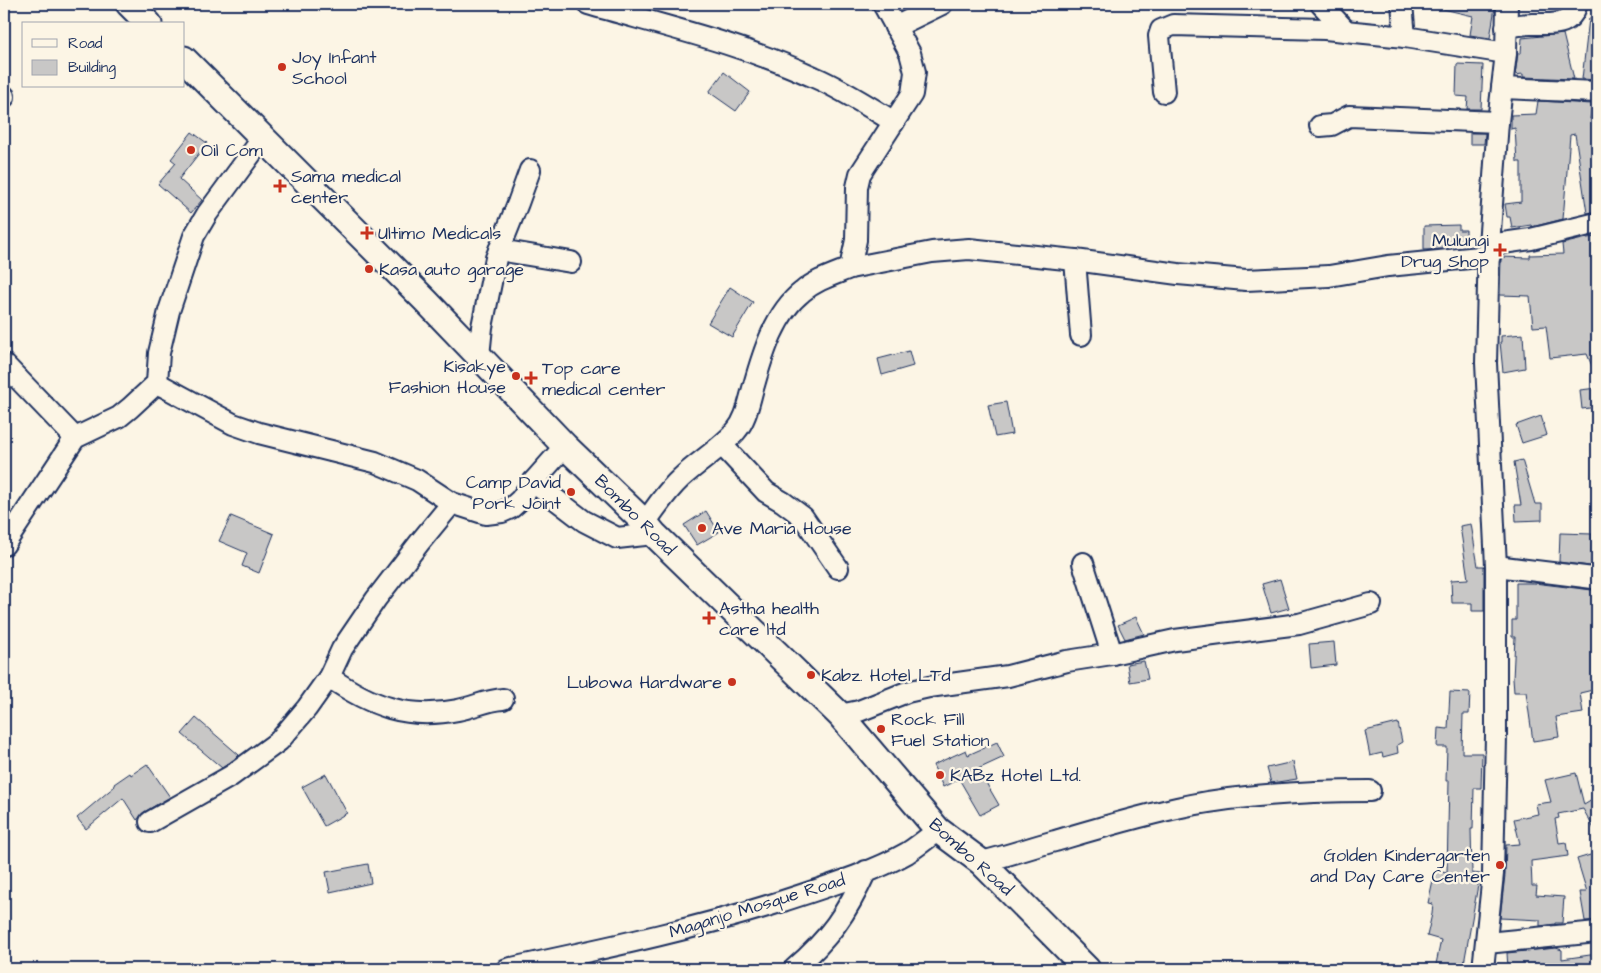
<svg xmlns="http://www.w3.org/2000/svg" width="1601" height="973" font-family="'Architects Daughter',sans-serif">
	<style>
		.building { fill: #c8c7c6; stroke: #1b2f5e }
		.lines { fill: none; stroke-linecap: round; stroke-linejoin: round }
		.minor-casing { stroke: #1b2f5e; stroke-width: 24 }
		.major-casing { stroke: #1b2f5e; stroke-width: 29 }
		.minor { stroke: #fcf5e5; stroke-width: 20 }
		.major { stroke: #fcf5e5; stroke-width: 25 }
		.poi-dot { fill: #c8321e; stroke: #fcf5e5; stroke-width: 2 }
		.labels { text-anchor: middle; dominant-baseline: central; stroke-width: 4.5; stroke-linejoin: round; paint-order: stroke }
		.poi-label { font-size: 18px; fill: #1b2f5e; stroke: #fcf5e5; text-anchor: start }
		.street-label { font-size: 18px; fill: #1b2f5e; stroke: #fcf5e5 }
	</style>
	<rect width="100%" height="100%" fill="#fcf5e5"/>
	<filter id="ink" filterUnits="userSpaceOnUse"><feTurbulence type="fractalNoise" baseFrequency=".02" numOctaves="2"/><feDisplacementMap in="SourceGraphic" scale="10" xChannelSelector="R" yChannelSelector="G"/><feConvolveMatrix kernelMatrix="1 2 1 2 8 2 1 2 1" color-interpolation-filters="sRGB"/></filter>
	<g filter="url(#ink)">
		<g class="building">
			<polygon points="1444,4 1479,4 1495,7 1490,38 1470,35 1473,16 1443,9"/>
			<polygon points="1589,18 1597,19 1597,80 1582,79"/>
			<polygon points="1563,34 1574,79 1523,77 1523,74 1515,75 1518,53 1521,53 1522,38"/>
			<polygon points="1457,64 1483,65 1481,109 1467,109 1468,97 1456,96"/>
			<polygon points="724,72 750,92 736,111 709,92"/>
			<polygon points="1538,101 1592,104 1590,119 1597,119 1597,211 1587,213 1575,134 1570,135 1563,219 1532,227 1531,225 1512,228 1510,217 1507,217 1505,204 1521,202 1521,162 1517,162 1515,128 1511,129 1511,115 1536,114"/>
			<polygon points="192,132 207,143 179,179 202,200 191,213 158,184 176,163 171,159"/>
			<polygon points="1470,133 1485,133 1484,144 1470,144"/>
			<polygon points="1459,225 1459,230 1466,230 1466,241 1442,245 1443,249 1424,250 1424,226"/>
			<polygon points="1597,237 1597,378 1587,354 1550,358 1546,326 1533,327 1530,296 1500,295 1501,257 1530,258 1530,255 1563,254 1562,244 1587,238"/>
			<polygon points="730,287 753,302 732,337 708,323"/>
			<polygon points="1523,334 1525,368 1503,372 1500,342 1501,342 1501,336"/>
			<polygon points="909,351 913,366 882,375 878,359"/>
			<polygon points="1597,388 1597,407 1582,409 1580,390"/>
			<polygon points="1006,402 1012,434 995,437 988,405"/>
			<polygon points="1541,416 1547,435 1522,443 1516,425"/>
			<polygon points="1522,460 1535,504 1542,504 1542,520 1516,521 1515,505 1521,505 1514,462"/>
			<polygon points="706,511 719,532 697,545 684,525"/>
			<polygon points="231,516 274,534 259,573 242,566 247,553 219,541"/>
			<polygon points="1471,524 1478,566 1484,566 1484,611 1472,611 1472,603 1452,603 1451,580 1468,579 1460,526"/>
			<polygon points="1560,533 1592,534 1591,563 1597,562 1597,567 1559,562"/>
			<polygon points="1280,579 1289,608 1271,613 1262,584"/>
			<polygon points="1516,583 1534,583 1592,590 1597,589 1597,689 1580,693 1583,713 1556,717 1559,737 1533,741 1526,692 1514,692 1513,679 1515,637 1512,637 1512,620 1516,620"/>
			<polygon points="1136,617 1144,634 1125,639 1118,625"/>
			<polygon points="1334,642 1336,665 1311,668 1309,644"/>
			<polygon points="1144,661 1148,679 1130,682 1127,664"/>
			<polygon points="1450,692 1470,693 1469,714 1463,714 1462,753 1482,753 1481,788 1474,788 1473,829 1471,829 1472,873 1480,874 1463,969 1435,969 1441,940 1427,936 1432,914 1433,904 1428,903 1435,871 1447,873 1449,781 1446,781 1447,747 1437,747 1438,728 1448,729"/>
			<polygon points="196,718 239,755 237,757 222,768 182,734"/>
			<polygon points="1398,723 1402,742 1397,745 1398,753 1383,757 1382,753 1370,756 1365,731"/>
			<polygon points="997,742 1004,757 978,769 999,805 980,815 959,779 943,787 933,765 966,750 968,755"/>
			<polygon points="1293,762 1297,779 1271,783 1267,768"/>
			<polygon points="147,764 170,797 144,812 137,820 123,798 86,829 77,818 115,786 114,784 130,773 131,775"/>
			<polygon points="1576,773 1584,805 1597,797 1597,834 1583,809 1558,814 1559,818 1555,819 1559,843 1566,842 1568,856 1531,861 1532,886 1537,886 1536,895 1564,897 1562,923 1555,923 1555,924 1540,926 1540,920 1500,918 1505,875 1506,845 1520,844 1514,819 1538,814 1536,804 1551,802 1545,780"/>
			<polygon points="326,774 347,813 324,826 302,787"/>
			<polygon points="1597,853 1597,920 1585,921 1580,892 1587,892 1577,859"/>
			<polygon points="368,864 371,883 330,892 326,872"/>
			<polygon points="1556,948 1562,950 1562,959 1597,954 1597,969 1508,969 1507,953"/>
		</g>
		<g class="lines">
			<defs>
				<g id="minor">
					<path d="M 588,4 C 664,26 742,44 814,77 C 842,89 868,106 894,122"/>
					<polyline points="1321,4 1346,31"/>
					<polyline points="1402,4 1405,37"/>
					<polyline points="895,27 942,4"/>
					<path d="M 1506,27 C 1514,26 1523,24 1531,24 C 1552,23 1569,29 1577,4"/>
					<polyline points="1502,88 1597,92"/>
					<polyline points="1164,92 1159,36 1161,30 1173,25 1325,29 1405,37 1506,53"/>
					<polyline points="4,96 4,97"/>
					<polyline points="1320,126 1332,125 1349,116 1498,122"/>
					<polyline points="1489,245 1531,239 1597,223"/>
					<polyline points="499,250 571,262"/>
					<polyline points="1075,260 1081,335"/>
					<polyline points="850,268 932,252 969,249 1075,260 1178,274 1246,280 1329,276 1388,266 1490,256"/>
					<polyline points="479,356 482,327 496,258 518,203 530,170"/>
					<polyline points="4,364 75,438"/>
					<polyline points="157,383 233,424 259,433 375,462 417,480 452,503 486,514 502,512 511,508 520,500 533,482 565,446"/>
					<polyline points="722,445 766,492 783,502 803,517 838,568"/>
					<polyline points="533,482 584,521 617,538 654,534"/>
					<path d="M 645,523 C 656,507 667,491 681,478 C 698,462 720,449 736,431 C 747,418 749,401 754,385 C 763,353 775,313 802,292 C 816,280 833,275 850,268 L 856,240 L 857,187 L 860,174 L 912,94 L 915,72 L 910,53 L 883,4"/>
					<polyline points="4,545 75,438 119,417 130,408 157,383 159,353 169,311 194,236 207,214 262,139"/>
					<polyline points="1083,563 1112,654"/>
					<polyline points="1496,566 1593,578"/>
					<path d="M 329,677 C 371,706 407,720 458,710 C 474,707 487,700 503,699"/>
					<polyline points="840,715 859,711 907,692 929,687 1008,676 1067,661 1112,654 1175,640 1299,624 1371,604"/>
					<polyline points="150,822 231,776 279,741 307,708 329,677 342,649 376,599 420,542 452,503"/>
					<path d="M 981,862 C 1007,856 1029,848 1055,841 C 1099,828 1145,814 1191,805 C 1250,794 1310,791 1370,791"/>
					<polyline points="1487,943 1597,932"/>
					<path d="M 507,969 C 600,949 693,930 783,901 C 822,888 872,873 907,853 C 918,846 928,838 938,830"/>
					<path d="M 794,969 C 829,939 847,913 866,871"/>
					<polyline points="1483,969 1493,874 1496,736 1496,566 1486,363 1489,245 1498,122 1506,53 1507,4"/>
				</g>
				<g id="major">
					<polyline points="129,4 149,24"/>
					<polyline points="184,59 426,301 565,446 645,523 654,534 840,715 938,830 981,862 1087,969"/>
				</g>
			</defs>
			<use href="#minor" class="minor-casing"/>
			<use href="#major" class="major-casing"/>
			<use href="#minor" class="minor"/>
			<use href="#major" class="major"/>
		</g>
	</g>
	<g class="poi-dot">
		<circle cx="282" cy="67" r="5"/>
		<circle cx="191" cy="150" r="5"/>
		<path d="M277.5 178.5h5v5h5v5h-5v5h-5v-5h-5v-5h5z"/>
		<path d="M364.5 225.5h5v5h5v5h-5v5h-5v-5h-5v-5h5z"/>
		<path d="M1497.5 242.5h5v5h5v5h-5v5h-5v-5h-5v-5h5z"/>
		<circle cx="369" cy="269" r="5"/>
		<circle cx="516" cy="376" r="5"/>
		<path d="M528.5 370.5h5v5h5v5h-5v5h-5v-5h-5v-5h5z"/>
		<circle cx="571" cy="492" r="5"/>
		<circle cx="702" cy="528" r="5"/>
		<path d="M706.5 610.5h5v5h5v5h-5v5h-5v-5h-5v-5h5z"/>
		<circle cx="811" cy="675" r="5"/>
		<circle cx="732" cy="682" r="5"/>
		<circle cx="881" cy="729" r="5"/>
		<circle cx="940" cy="775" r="5"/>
		<circle cx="1500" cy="865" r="5"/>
	</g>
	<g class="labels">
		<g class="poi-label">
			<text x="292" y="57">Joy Infant<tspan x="292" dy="21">School</tspan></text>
			<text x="201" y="150">Oil Com</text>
			<text x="291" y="176">Sama medical<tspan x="291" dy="21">center</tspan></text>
			<text x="378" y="233">Ultimo Medicals</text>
			<text x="1489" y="240" text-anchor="end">Mulungi<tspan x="1489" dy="21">Drug Shop</tspan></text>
			<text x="379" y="269">Kasa auto garage</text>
			<text x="506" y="366" text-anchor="end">Kisakye<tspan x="506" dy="21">Fashion House</tspan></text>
			<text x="542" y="368">Top care<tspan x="542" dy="21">medical center</tspan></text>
			<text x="561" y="482" text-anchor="end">Camp David<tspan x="561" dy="21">Pork Joint</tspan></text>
			<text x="712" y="528">Ave Maria House</text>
			<text x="719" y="608">Astha health<tspan x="719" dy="21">care ltd</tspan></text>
			<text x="821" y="675">Kabz. Hotel LTd</text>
			<text x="722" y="682" text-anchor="end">Lubowa Hardware</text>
			<text x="891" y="719">Rock Fill<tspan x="891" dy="21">Fuel Station</tspan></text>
			<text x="950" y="775">KABz Hotel Ltd.</text>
			<text x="1490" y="855" text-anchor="end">Golden Kindergarten<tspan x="1490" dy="21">and Day Care Center</tspan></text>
		</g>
		<g class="street-label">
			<text transform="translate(635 515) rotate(45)">Bombo Road</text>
			<text transform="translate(971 857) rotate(42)">Bombo Road</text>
			<text transform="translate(757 906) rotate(-17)">Maganjo Mosque Road</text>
		</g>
	</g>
	<rect width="1601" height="973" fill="none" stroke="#fcf5e5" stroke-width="20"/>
	<rect x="10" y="10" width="1581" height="953" fill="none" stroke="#1b2f5e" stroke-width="2" filter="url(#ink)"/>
	<rect x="22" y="22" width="162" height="65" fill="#fcf5e5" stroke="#a2a6af"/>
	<rect x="32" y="39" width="25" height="8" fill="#fcf5e5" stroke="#a2a6af"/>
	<text x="68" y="48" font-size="15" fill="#1b2f5e">Road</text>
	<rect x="32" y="60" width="25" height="15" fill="#c8c7c6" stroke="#a2a6af"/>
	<text x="68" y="72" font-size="15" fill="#1b2f5e">Building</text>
</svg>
